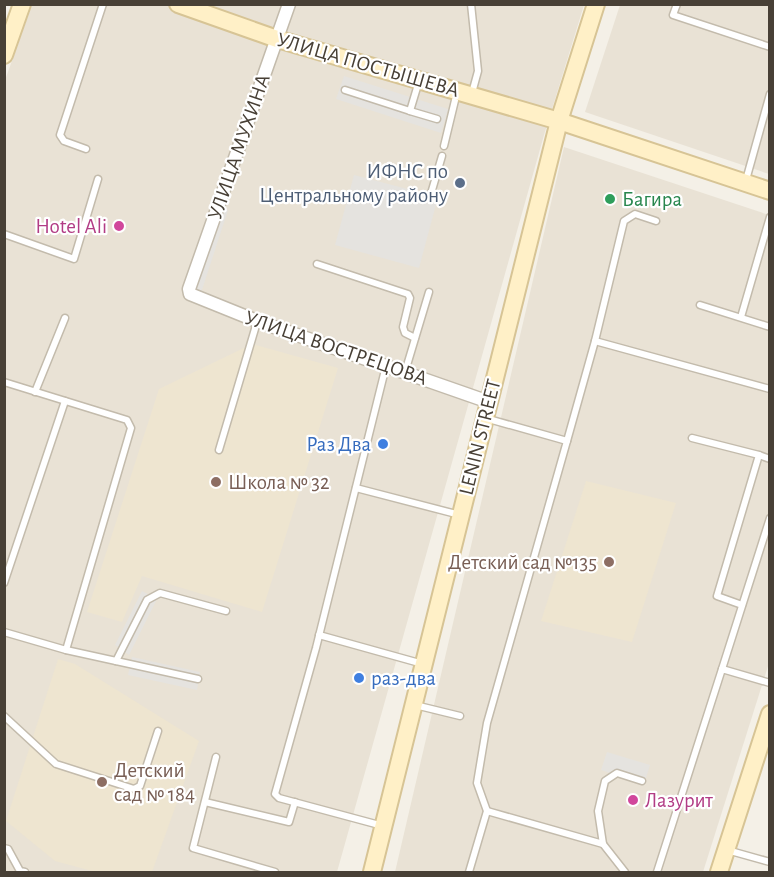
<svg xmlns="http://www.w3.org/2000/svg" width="774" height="877" font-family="'Alegreya Sans',sans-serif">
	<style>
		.residential { fill: #e9e2d5 }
		.education { fill: #eee5d0 }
		.parking { fill: #e5e3df }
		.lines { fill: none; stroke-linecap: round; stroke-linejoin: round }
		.lane-casing { stroke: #c3bbac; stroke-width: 9 }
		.street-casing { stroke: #c3bbac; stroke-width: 15 }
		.secondary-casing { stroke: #d7c495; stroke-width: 20 }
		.lane { stroke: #fff; stroke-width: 6 }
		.street { stroke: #fff; stroke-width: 12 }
		.secondary { stroke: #fff0c7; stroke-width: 16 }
		.service-dot { fill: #5c6f8a; stroke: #fff; stroke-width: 2 }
		.leisure-dot { fill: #2e9e5b; stroke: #fff; stroke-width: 2 }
		.hotel-dot { fill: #d1479c; stroke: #fff; stroke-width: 2 }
		.shop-dot { fill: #3f7fe0; stroke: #fff; stroke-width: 2 }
		.education-dot { fill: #8d6e63; stroke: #fff; stroke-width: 2 }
		.labels { text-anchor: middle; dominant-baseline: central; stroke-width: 4.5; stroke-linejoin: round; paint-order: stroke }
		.street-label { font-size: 21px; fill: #484036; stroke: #fff }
		.service-label { font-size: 21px; fill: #4e5e75; stroke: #fff; text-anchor: end }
		.leisure-label { font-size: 21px; fill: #27864d; stroke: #fff; text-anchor: start }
		.hotel-label { font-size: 21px; fill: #b23c85; stroke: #fff; text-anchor: end }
		.shop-label { font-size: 21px; fill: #366cbe; stroke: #fff; text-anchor: end }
		.education-label { font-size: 21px; fill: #785e54; stroke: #fff; text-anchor: start }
	</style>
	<rect width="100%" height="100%" fill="#f4f0e7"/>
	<g class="residential">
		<polygon points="32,5 584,5 544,135 337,872 5,872 4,83"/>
		<polygon points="620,5 769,5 769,174 585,112"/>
		<polygon points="564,147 769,215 769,663 703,872 395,872"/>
	</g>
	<g class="education">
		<polygon points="252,344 338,368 262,612 142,576 122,622 87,612 159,389"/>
		<polygon points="586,481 676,503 632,642 541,621"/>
		<polygon points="58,659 75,664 199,741 152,872 96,872 55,861 6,821"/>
	</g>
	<g class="parking">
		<polygon points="344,76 448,109 441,133 336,99"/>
		<polygon points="354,175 438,197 419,268 335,245"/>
		<polygon points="220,207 228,210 200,296 191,294"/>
		<polygon points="142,591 157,599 129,655 115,645"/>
		<polygon points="132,657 200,672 197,690 128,675"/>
		<polygon points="607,752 650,765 644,784 601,770"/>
	</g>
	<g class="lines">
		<defs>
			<g id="lane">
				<polyline points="471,4 478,71 472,93"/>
				<polyline points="677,4 673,15 770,47"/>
				<polyline points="345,90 410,111 419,81"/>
				<polyline points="410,111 437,119"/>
				<polyline points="444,146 457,92"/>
				<polyline points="86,149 64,141 60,135 103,4"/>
				<polyline points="746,180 770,94"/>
				<polyline points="430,197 442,156"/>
				<polyline points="4,234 74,259 98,179"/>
				<polyline points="317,264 408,294 410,298 403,327 405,333 415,338"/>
				<polyline points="700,305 770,327"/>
				<polyline points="741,317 770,217"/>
				<polyline points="595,341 770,389"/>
				<polyline points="405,372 429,292"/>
				<polyline points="4,382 127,420 131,428 66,650 4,632"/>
				<polyline points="35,392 65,318"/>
				<polyline points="692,438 759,455"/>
				<polyline points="567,441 595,341 624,221 635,214 656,221"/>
				<polyline points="219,450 257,322"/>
				<polyline points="356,488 460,515"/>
				<polyline points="4,583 65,401"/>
				<polyline points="742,605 717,596 759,455 770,459"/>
				<polyline points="319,635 423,664"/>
				<polyline points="66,650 198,679"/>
				<polyline points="116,661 147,600 160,593 226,611"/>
				<polyline points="722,669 770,518"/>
				<polyline points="415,705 460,716"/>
				<polyline points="4,716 56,764 134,789 140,786 158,731"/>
				<polyline points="216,757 193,848 275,872"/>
				<polyline points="205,802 289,822 295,802"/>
				<polyline points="487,811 603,844 625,872"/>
				<polyline points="383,826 279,798 275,794 316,648 386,366"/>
				<polyline points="603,844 598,811 605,781 617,773 642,781"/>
				<polyline points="4,848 8,849 20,871 25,872"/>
				<polyline points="727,850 770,862"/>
				<polyline points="469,872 487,811 477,783 487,723 567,441 485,418"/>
				<polyline points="657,872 722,669 770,683"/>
			</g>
			<polyline id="street" points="289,4 189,289 190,294 257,321 489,402"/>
			<g id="secondary">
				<polyline points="178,4 277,39 559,121 770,191"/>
				<polyline points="4,55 22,4"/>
				<polyline points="372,872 559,121 596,4"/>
				<polyline points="719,872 770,714"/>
			</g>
		</defs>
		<use href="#lane" class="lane-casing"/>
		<use href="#street" class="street-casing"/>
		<use href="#secondary" class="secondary-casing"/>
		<use href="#lane" class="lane"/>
		<use href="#street" class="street"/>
		<use href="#secondary" class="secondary"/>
	</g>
	<circle class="service-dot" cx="460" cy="183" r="6"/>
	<circle class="leisure-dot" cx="610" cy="199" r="6"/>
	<g class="hotel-dot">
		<circle cx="119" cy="226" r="6"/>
		<circle cx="633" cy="800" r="6"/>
	</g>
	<g class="shop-dot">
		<circle cx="383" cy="444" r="6"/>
		<circle cx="359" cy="678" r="6"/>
	</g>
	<g class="education-dot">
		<circle cx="216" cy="482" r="6"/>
		<circle cx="609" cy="562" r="6"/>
		<circle cx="102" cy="782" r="6"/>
	</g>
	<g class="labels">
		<g class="street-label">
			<text transform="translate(368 65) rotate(16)">УЛИЦА ПОСТЫШЕВА</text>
			<text transform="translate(239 147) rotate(-71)">УЛИЦА МУХИНА</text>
			<text transform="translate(336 348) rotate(19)">УЛИЦА ВОСТРЕЦОВА</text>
			<text transform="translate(480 437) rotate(-76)">LENIN STREET</text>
		</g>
		<g class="service-label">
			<text x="448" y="171">ИФНС по<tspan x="448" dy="24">Центральному району</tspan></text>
		</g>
		<g class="leisure-label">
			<text x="622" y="199">Багира</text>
		</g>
		<g class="hotel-label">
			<text x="107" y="226">Hotel Ali</text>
			<text x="645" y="800" text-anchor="start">Лазурит</text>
		</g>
		<g class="shop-label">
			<text x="371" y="444">Раз Два</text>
			<text x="371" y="678" text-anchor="start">раз-два</text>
		</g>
		<g class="education-label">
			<text x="228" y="482">Школа № 32</text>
			<text x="597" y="562" text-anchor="end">Детский сад №135</text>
			<text x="114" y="770">Детский<tspan x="114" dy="24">сад № 184</tspan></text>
		</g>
	</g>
	<rect width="774" height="877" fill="none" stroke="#484036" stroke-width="12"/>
</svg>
